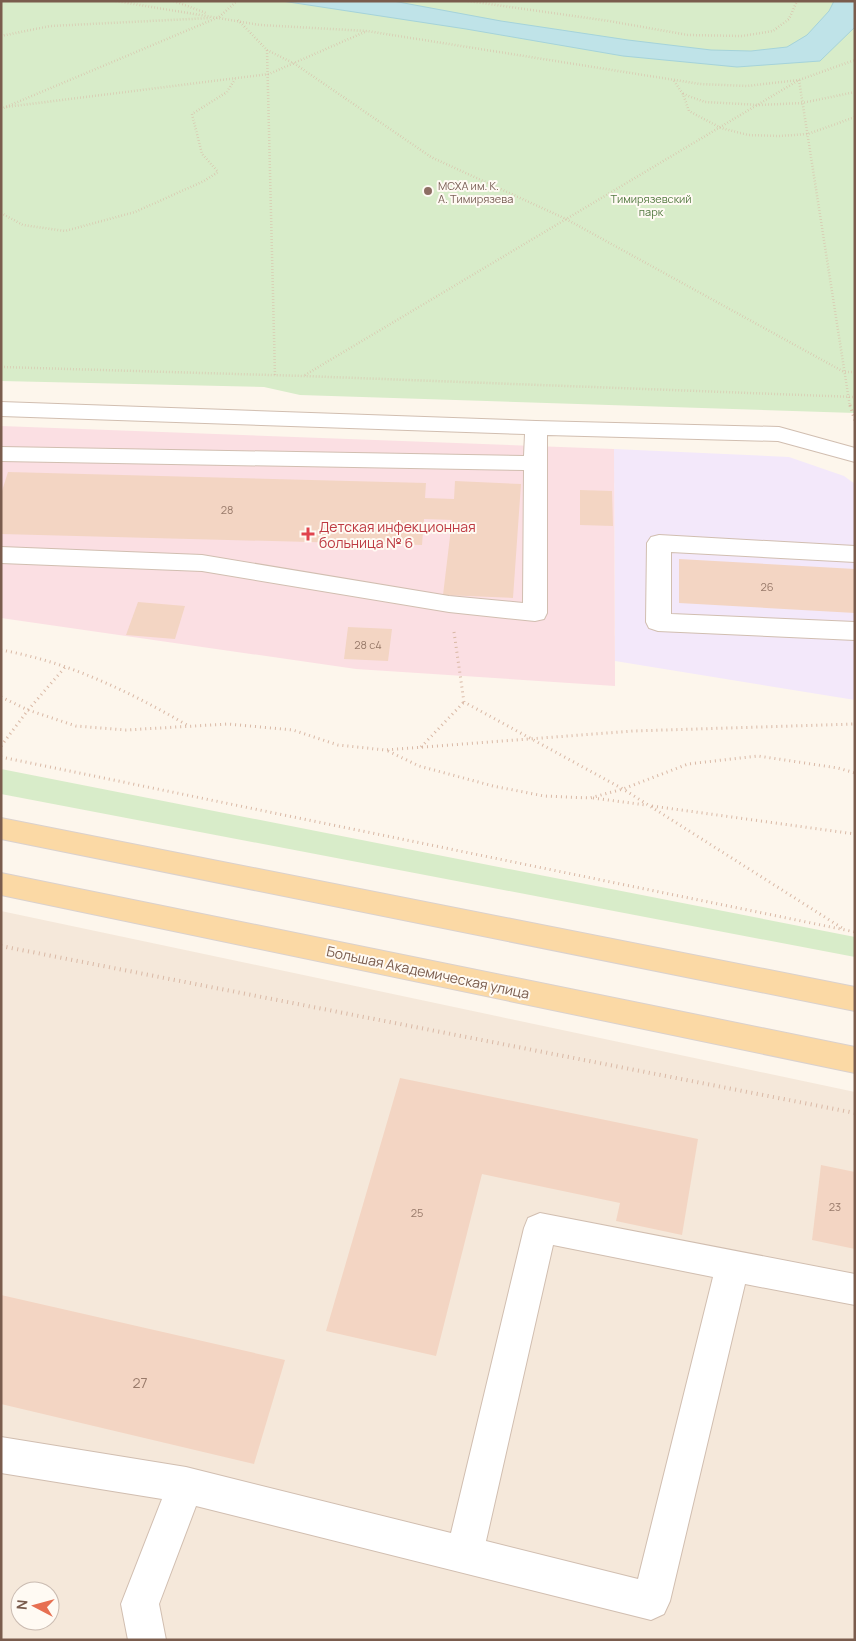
<svg xmlns="http://www.w3.org/2000/svg" width="856" height="1641" font-family="Manrope,sans-serif">
	<style>
		.residential { fill: #f5e8da; fill-rule: evenodd }
		.education { fill: #f3e8fa }
		.medical { fill: #fbdfe3 }
		.green { fill: #d8ecc9 }
		.water { fill: #bfe3e8; stroke: #a5d3da }
		.building { fill: #f3d5c3 }
		.lines { fill: none; stroke-linecap: round; stroke-linejoin: round }
		.minor-casing { stroke: #d1beb0; stroke-width: 2 }
		.major-casing { stroke: #dad1cd; stroke-width: 2 }
		.path-far2 { stroke: #d9b8a5; stroke-width: 2.5; stroke-dasharray: 0.5 2.5; stroke-linecap: butt }
		.path-far1 { stroke: #d9b8a5; stroke-width: 3; stroke-dasharray: 1 4; stroke-linecap: butt }
		.path { stroke: #d9b8a5; stroke-width: 4; stroke-dasharray: 1 4.5; stroke-linecap: butt }
		.minor { fill: #fff; fill-rule: evenodd }
		.major { fill: #fbd9a5; fill-rule: evenodd }
		.education-dot { fill: #8d6e63; stroke: #fffaf3; stroke-width: 2 }
		.health-dot { fill: #e0444e; stroke: #fffaf3; stroke-width: 2 }
		.labels { text-anchor: middle; dominant-baseline: central; stroke-width: 4; stroke-linejoin: round; paint-order: stroke }
		.far-education-label { font-size: 11px; fill: #785e54; stroke: #fffaf3; text-anchor: start }
		.far-park-label { font-size: 11px; fill: #537a41; stroke: #fffaf3 }
		.number-label { font-size: 11px; fill: #987a6a }
		.health-label { font-size: 14px; fill: #be3a42; stroke: #fffaf3; text-anchor: start }
		.street-label { font-size: 14px; fill: #7a5c4d; stroke: #fffaf3 }
		.near-number-label { font-size: 14px; fill: #987a6a }
	</style>
	<rect width="100%" height="100%" fill="#fdf6ec"/>
	<path class="residential" d="M 1,911 L 855,1092 L 855,1640 L 1,1640 ZM 20,1591 L 50,1591 L 50,1621 L 20,1621 Z"/>
	<polygon class="education" points="614,449 789,457 844,476 855,484 855,700 615,661"/>
	<polygon class="medical" points="1,426 614,449 615,686 356,669 1,618"/>
	<g class="green">
		<polygon points="1,1 855,1 855,413 300,395 264,387 1,381"/>
		<polygon points="1,769 855,937 855,957 1,794"/>
	</g>
	<polygon class="water" points="282,1 393,1 501,21 628,40 711,50 751,51 787,47 807,35 829,11 834,1 855,1 855,27 820,61 737,67 623,56 466,29"/>
	<g class="building">
		<polygon points="8,472 426,483 425,498 454,499 455,481 521,484 513,598 443,595 452,520 424,519 422,545 1,534 1,494"/>
		<polygon points="580,490 612,491 613,526 580,525"/>
		<polygon points="679,559 855,569 855,613 679,603"/>
		<polygon points="138,602 185,606 175,639 126,635"/>
		<polygon points="348,627 392,629 388,661 344,659"/>
		<polygon points="400,1078 698,1139 682,1235 616,1221 620,1203 482,1174 436,1356 326,1331"/>
		<polygon points="821,1165 855,1172 855,1249 812,1240"/>
		<polygon points="1,1295 285,1360 254,1464 1,1404"/>
	</g>
	<g class="lines">
		<defs>
			<g id="minor">
				<polygon points="1,402 536,421 779,427 855,448 855,462 778,441 547,435 547,613 544,619 535,621 449,612 202,571 1,563 1,547 202,555 449,596 523,603 524,470 1,461 1,447 524,456 525,434 1,416"/>
				<polygon points="659,535 855,546 855,562 671,552 671,614 855,622 855,640 658,631 649,628 646,622 647,543 651,537"/>
				<path d="M 540,1213 L 855,1274 L 855,1305 L 745,1284 L 670,1601 L 664,1614 L 651,1620 L 196,1506 L 159,1604 L 166,1640 L 128,1640 L 121,1604 L 162,1499 L 1,1473 L 1,1437 L 186,1467 L 451,1533 L 524,1228 L 528,1218 ZM 553,1245 L 713,1277 L 638,1579 L 486,1541 Z"/>
			</g>
			<g id="major">
				<polygon points="1,818 855,987 855,1011 1,839"/>
				<polygon points="1,873 855,1047 855,1073 1,895"/>
			</g>
		</defs>
		<use href="#minor" class="minor-casing"/>
		<use href="#major" class="major-casing"/>
		<g class="path-far2">
			<polyline points="116,1 260,25 367,31 700,84 747,86 799,80"/>
			<polyline points="174,1 206,13"/>
			<polyline points="468,1 609,21 688,35 742,36 773,31 789,19 797,1"/>
			<polyline points="238,20 267,50 275,376"/>
			<polyline points="1,36 50,26 210,18"/>
			<polyline points="267,50 295,64 431,157 566,219 844,372 855,372"/>
			<polyline points="799,80 850,407"/>
			<polyline points="674,81 683,94 689,111 721,128 748,135 779,136 808,134 855,117"/>
			<polyline points="683,94 705,102 760,105 802,103 855,92"/>
			<polyline points="6,107 269,74 367,31"/>
			<polyline points="1,109 219,17 237,1"/>
			<polyline points="1,213 23,225 65,231 135,212 204,181 218,172 202,154 192,114 227,92 235,79"/>
			<polyline points="1,367 304,376 855,397"/>
			<polyline points="305,375 799,80 855,60"/>
		</g>
		<g class="path-far1">
			<polyline points="850,405 855,421"/>
			<polyline points="454,632 464,702 623,789 842,928"/>
			<path d="M 1,650 C 69,662 128,691 187,725"/>
			<polyline points="1,697 28,710 76,726 126,730 228,724 293,730 338,745 385,750 633,731 855,724"/>
			<polyline points="1,746 28,710 66,666"/>
			<polyline points="421,747 464,702"/>
			<polyline points="388,751 419,766 493,786 544,796 590,798 623,789 688,764 758,756 838,768 855,773"/>
			<polyline points="1,757 855,932"/>
			<polyline points="593,798 646,805"/>
			<polyline points="652,806 855,834"/>
		</g>
		<polyline class="path" points="1,946 855,1113"/>
		<use href="#minor" class="minor"/>
		<use href="#major" class="major"/>
	</g>
	<circle class="education-dot" cx="428" cy="191" r="5"/>
	<path class="health-dot" d="M305.5 526.5h5v5h5v5h-5v5h-5v-5h-5v-5h5z"/>
	<g class="labels">
		<g class="far-education-label">
			<text x="438" y="185">МСХА им. К.<tspan x="438" dy="13">А. Тимирязева</tspan></text>
		</g>
		<g class="far-park-label">
			<text x="651" y="198">Тимирязевский<tspan x="651" dy="13">парк</tspan></text>
		</g>
		<g class="number-label">
			<text x="227" y="509">28</text>
			<text x="767" y="586">26</text>
			<text x="368" y="644">28 c4</text>
			<text x="835" y="1206">23</text>
			<text x="417" y="1212">25</text>
		</g>
		<g class="health-label">
			<text x="319" y="526">Детская инфекционная<tspan x="319" dy="16">больница № 6</tspan></text>
		</g>
		<g class="street-label">
			<text transform="translate(428 972) rotate(12)">Большая Академическая улица</text>
		</g>
		<g class="near-number-label">
			<text x="140" y="1382">27</text>
		</g>
	</g>
	<rect width="856" height="1641" fill="none" stroke="#7a5c4d" stroke-width="5"/>
	<g transform="translate(35 1606) rotate(276)"><circle r="24" fill="#fffaf3" stroke="#cabbb1"/>
	<path d="M0-4L9 19L0 12L-9 19Z" fill="#e76f51"/>
	<text y="-8" font-size="14" font-weight="bold" text-anchor="middle" fill="#7a5c4d">N</text>
	</g>
</svg>
